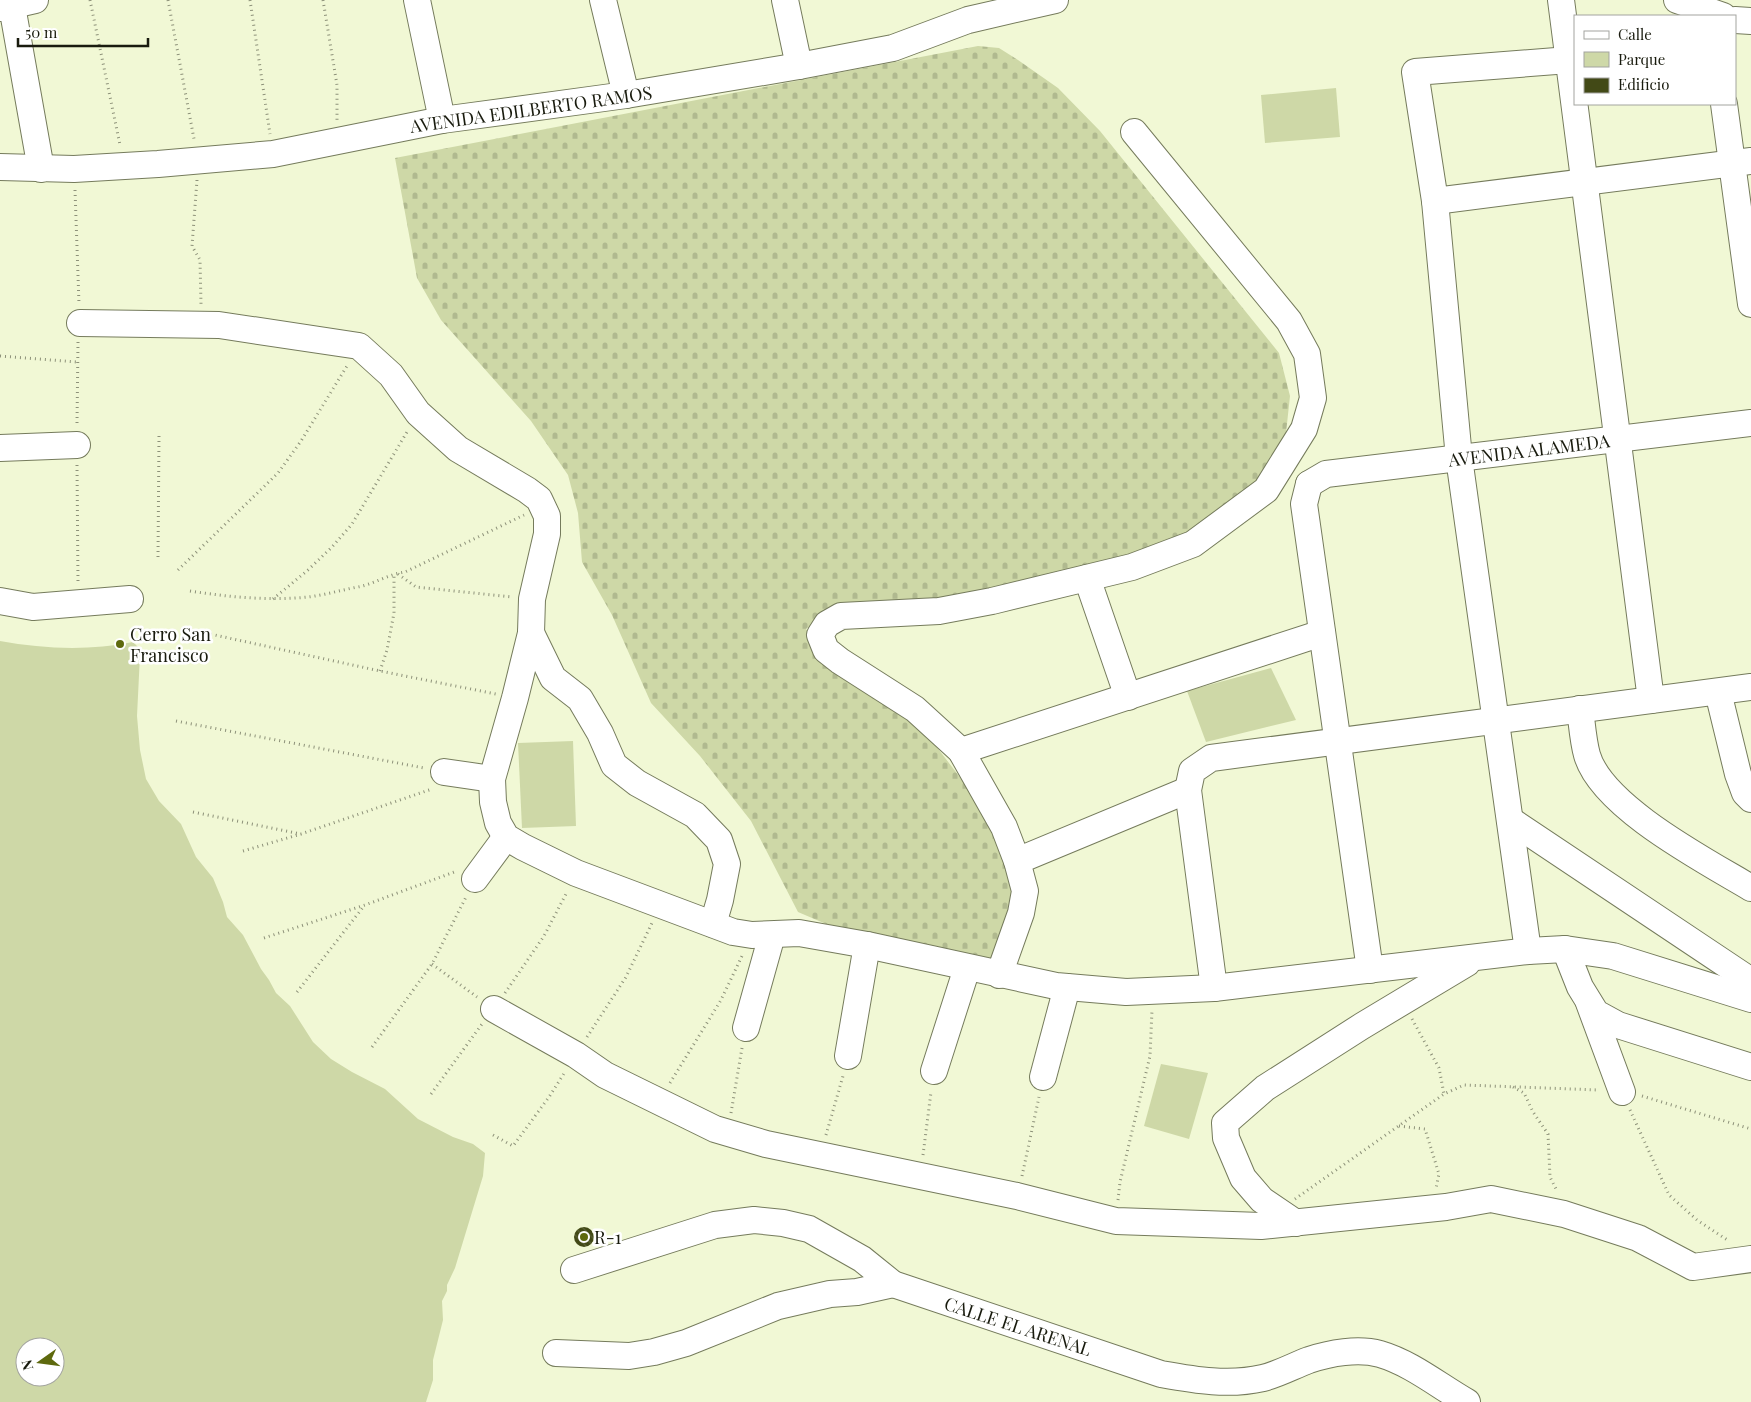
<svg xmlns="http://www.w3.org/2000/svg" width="1751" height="1402" font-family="'Playfair Display',serif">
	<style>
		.green { fill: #ced8a7; fill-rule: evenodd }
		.cemetery { fill: url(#cemetery-stones) }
		.building { fill: url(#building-back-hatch) }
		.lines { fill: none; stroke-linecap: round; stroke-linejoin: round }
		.minor-casing { stroke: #757b5c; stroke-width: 28 }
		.path { stroke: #8d9179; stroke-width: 3; stroke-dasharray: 1 4; stroke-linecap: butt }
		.minor { stroke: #fff; stroke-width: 26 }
		.poi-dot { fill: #5e690e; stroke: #fff; stroke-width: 2 }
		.labels { text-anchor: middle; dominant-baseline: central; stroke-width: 5; stroke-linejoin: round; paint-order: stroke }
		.street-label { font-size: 18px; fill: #191b0e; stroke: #fff }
		.poi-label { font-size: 18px; fill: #191b0e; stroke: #fff; text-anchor: start }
	</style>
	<defs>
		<pattern id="cemetery-stones" width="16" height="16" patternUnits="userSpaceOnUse" patternTransform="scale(1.25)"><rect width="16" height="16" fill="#ced8a7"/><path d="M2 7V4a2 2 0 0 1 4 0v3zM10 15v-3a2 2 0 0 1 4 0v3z" fill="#b0b98f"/></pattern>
		<pattern id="building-back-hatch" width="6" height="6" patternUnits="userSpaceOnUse" patternTransform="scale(1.25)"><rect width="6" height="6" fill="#424916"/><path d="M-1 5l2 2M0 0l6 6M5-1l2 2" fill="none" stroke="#5a6036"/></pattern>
	</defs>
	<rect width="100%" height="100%" fill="#f1f8d5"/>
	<g class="green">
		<polygon points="1336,88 1340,137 1265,143 1261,95"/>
		<path d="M 0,641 C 44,649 89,651 133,642 L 138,647 L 140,655 L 137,716 L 140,750 L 146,779 L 159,801 L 181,824 L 196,857 L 213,878 L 223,902 L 227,917 L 243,935 L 261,969 L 269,980 L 276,993 L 290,1006 L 313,1042 L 331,1059 L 352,1072 L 385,1089 L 418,1119 L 453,1137 L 473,1144 L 485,1153 L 483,1176 L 455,1268 L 447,1285 L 447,1291 L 442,1301 L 443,1320 L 433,1360 L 433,1380 L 426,1402 L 0,1402 ZM 25,1347 L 55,1347 L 55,1377 L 25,1377 Z"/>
		<polygon points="1271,668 1296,720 1206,742 1187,691"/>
		<polygon points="573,741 576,826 522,828 518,743"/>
		<polygon points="1161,1064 1208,1073 1189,1139 1144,1126"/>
	</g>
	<polygon class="cemetery" points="978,46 999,48 1018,60 1058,88 1100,131 1279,353 1290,396 1286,433 1265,475 1192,538 1007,589 818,619 806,629 823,653 919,724 992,819 1020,890 997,968 826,924 798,912 751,821 700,756 651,703 612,615 582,562 578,513 568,475 531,421 441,320 417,278 395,158"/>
	<circle class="building" cx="584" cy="1237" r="10"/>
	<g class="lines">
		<defs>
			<g id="minor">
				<polyline points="417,0 442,120"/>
				<polyline points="603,0 626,95"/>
				<polyline points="785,0 799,66"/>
				<polyline points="1561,0 1651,700"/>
				<polyline points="1677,0 1723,16"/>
				<polyline points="12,6 41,169"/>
				<polyline points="0,8 35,0"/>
				<polyline points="1735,20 1751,21"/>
				<polyline points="1724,104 1751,304"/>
				<polyline points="0,167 74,169 158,164 273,154 442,120 626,95 799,66 893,48 968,20 1055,0"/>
				<polyline points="1435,201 1751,161"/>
				<polyline points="80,323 219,325 359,346 391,375 418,413 458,449 527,490 539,499 547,516 547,534 532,599 531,633 515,698 492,779 493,802 498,823 506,837 523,847 576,873 733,932 752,935 799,933 867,945 1056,986 1126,992 1214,988 1528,951 1565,949 1613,956 1751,999"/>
				<polyline points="0,448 77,445"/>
				<polyline points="1309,484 1304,504 1370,970"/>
				<polyline points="1309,484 1326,474 1751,423"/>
				<polyline points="1087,578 1128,697"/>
				<polyline points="0,601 33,607 130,599"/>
				<polyline points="531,633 553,678 580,699 600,733 614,765 637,783 695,815 719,840 727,864 720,900 713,924"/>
				<polyline points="1718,692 1738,774 1745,793 1751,799"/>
				<path d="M 1580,709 C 1582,724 1583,741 1587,755 C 1602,807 1706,861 1751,888"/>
				<polyline points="961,751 1322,633"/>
				<polyline points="444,772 492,779"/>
				<polyline points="1510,820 1751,981"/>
				<polyline points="1017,861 1188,790"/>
				<polyline points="475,879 506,837"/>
				<polyline points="1565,949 1580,987 1596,1013 1618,1025 1751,1067"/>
				<polyline points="1528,951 1459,458 1435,201 1415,72 1569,60"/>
				<polyline points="999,975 1021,913 1025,891 1017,861 1004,827 961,751 915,709 840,661 826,650 820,635 827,624 841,616 939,611 992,601 1132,567 1193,544 1266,490 1304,429 1313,398 1307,354 1289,321 1134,132"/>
				<polyline points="1214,988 1188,790 1192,771 1211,758 1751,687"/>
				<polyline points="1589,1003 1622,1092"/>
				<polyline points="494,1009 576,1055 605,1075 715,1129 766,1144 1017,1196 1116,1221 1261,1226 1446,1207 1491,1199 1564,1214 1638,1238 1693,1267 1751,1259"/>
				<polyline points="746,1028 772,935"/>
				<polyline points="848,1056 867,945"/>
				<polyline points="934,1071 967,968"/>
				<polyline points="1043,1077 1067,987"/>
				<polyline points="1296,1223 1262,1200 1243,1178 1226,1138 1225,1123 1265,1088 1362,1026 1467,963"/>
				<path d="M 574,1270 L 715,1225 L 754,1220 L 783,1223 L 809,1229 L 862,1259 L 893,1284 L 1161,1374 C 1195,1380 1228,1386 1263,1378 C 1279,1374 1293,1366 1309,1360 C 1330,1353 1358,1348 1380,1354 C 1411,1363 1439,1386 1467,1402"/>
				<polyline points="556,1353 629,1356 654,1352 686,1343 778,1306 830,1294 857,1292 893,1284"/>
			</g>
		</defs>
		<use href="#minor" class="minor-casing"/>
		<g class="path">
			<polyline points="90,0 120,145"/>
			<polyline points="168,0 194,139"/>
			<polyline points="250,0 270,134"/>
			<polyline points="323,0 337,85 337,120"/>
			<polyline points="197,180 192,246 200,260 201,304"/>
			<polyline points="75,190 79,304"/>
			<polyline points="0,356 77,362"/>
			<polyline points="77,423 78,342"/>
			<polyline points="77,465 78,582"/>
			<polyline points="158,557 159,435"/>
			<polyline points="178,570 278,473 301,441 347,366"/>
			<polyline points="398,574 416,587 512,597"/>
			<path d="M 190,591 C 229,597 268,601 308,597 C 325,595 341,590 358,587 C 374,584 389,574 405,572 L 524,515"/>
			<polyline points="273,599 308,570 332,547 352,524 407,432"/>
			<polyline points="201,632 380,671 496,694"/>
			<polyline points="380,671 387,650 394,613 394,574"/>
			<polyline points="176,721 424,768"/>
			<polyline points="193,812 301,834"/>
			<polyline points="243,851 301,834 432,789"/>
			<polyline points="264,938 365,905 457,871"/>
			<polyline points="432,964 477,997"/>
			<polyline points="297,992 364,906"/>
			<polyline points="505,993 544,936 567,892"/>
			<polyline points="1412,1019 1439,1068 1444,1094"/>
			<polyline points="587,1037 626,977 652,923"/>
			<polyline points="372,1047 432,964 466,897"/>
			<polyline points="670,1083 721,1000 742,956"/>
			<polyline points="1513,1087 1524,1093 1533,1112 1548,1134 1550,1177 1557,1191"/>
			<polyline points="431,1094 482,1024"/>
			<polyline points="1642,1096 1751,1129"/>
			<polyline points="1630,1110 1669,1195 1697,1220 1729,1241"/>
			<polyline points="731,1113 742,1048"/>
			<polyline points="1399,1126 1425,1129 1439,1174 1436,1188"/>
			<polyline points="493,1135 513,1146 549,1097 565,1072"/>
			<polyline points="826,1135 843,1076"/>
			<polyline points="923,1155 931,1092"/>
			<polyline points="1022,1176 1039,1097"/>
			<polyline points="1295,1199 1444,1094 1464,1085 1599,1090"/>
			<polyline points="1118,1200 1120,1182 1150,1056 1152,1010"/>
		</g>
		<use href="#minor" class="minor"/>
	</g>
	<g class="poi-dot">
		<circle cx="120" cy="644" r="5"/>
		<circle cx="584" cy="1237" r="5"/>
	</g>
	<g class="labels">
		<g class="street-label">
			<text transform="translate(531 109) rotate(-8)">AVENIDA EDILBERTO RAMOS</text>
			<text transform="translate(1529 450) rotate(-7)">AVENIDA ALAMEDA</text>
			<text transform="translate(1018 1326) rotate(18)">CALLE EL ARENAL</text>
		</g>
		<g class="poi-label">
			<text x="130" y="634">Cerro San<tspan x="130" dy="21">Francisco</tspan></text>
			<text x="594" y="1237">R-1</text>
		</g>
	</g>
	<rect x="1574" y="15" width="162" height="90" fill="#ffffff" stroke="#a3a49f"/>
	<rect x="1584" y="31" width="25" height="8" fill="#ffffff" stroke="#a3a49f"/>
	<text x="1618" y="40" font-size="15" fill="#191b0e">Calle</text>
	<rect x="1584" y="52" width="25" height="15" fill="#ced8a7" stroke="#a3a49f"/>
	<text x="1618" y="65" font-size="15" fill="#191b0e">Parque</text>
	<rect x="1584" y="78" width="25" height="15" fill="#424916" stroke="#a3a49f"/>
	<text x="1618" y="90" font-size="15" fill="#191b0e">Edificio</text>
	<g transform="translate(40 1362) rotate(256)"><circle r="24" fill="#ffffff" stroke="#a3a49f"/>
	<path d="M0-4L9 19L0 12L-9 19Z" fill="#5e690e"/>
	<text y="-8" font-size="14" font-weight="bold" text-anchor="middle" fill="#191b0e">N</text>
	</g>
	<path d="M18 38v8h130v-8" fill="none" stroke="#191b0e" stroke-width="2.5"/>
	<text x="25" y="38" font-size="15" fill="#191b0e" stroke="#ffffff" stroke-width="4" paint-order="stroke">50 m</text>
</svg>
